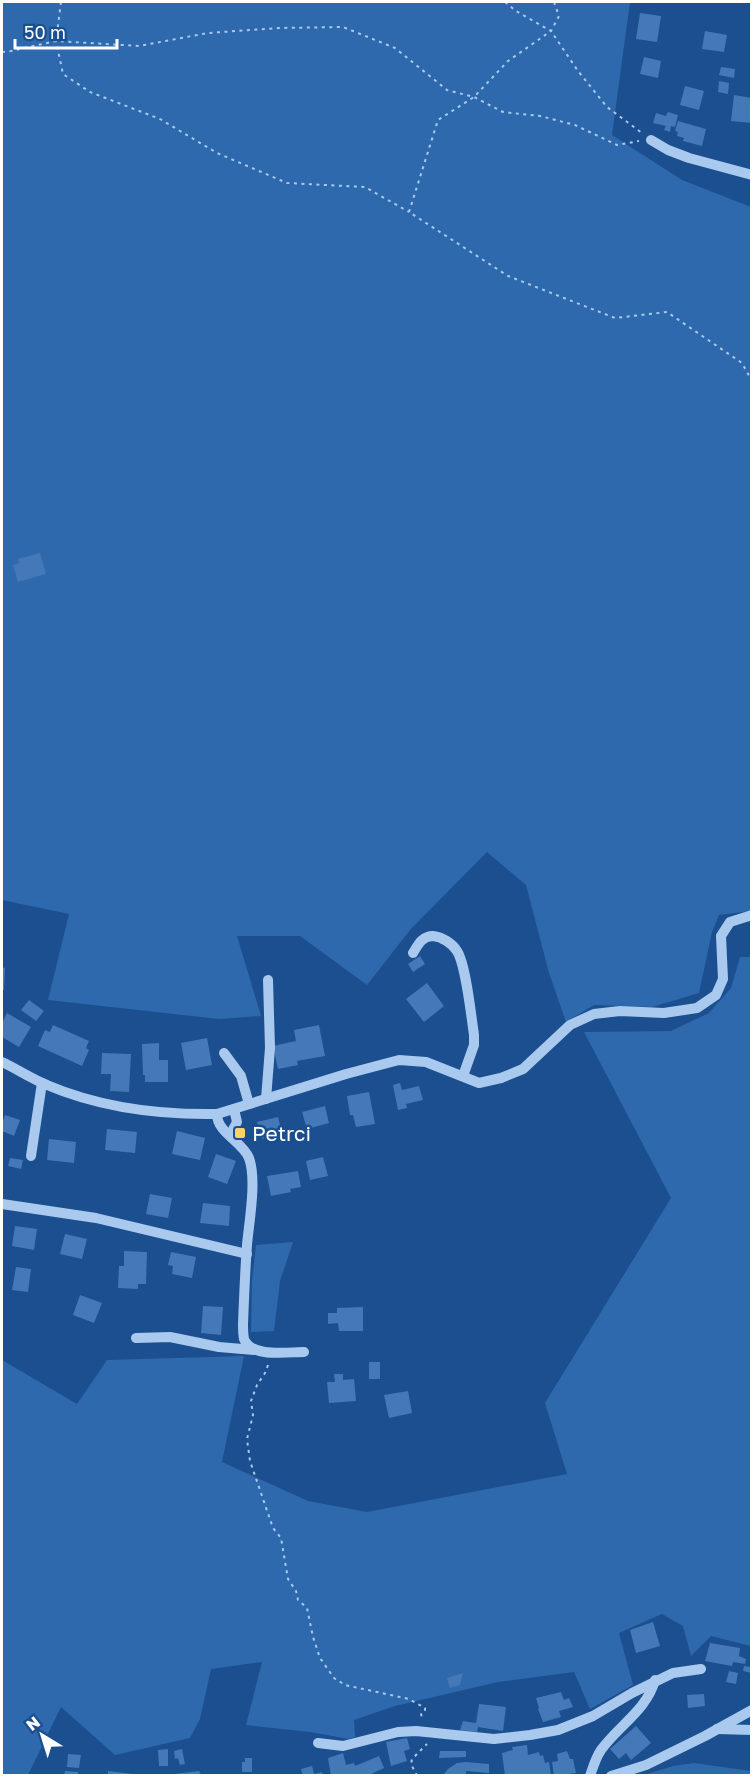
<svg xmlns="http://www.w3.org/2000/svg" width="753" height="1777" font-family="'Golos Text',sans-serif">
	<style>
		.green { fill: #2e69ad }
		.building { fill: #4478b7 }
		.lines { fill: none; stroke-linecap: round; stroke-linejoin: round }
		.path { stroke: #a9c9ee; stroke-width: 2; stroke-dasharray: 3 4.5; stroke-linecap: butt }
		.minor { stroke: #a9c9ee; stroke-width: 10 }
		.poi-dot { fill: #ffd166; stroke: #1b4f8f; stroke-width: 2 }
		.labels { text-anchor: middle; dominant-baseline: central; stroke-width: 5; stroke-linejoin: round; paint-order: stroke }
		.poi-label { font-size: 21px; fill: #fff; stroke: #1b4f8f; text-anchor: start }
	</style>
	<rect width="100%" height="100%" fill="#1b4f8f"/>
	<g class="green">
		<polygon points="2,2 630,2 612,135 682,180 751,207 751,911 719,915 712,932 699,993 652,1007 594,1005 566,1022 549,973 526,885 487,852 410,930 367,985 300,936 237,936 261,1016 219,1019 48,1000 69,914 2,900"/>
		<polygon points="740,957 751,957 751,1646 711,1636 691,1656 683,1626 662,1614 619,1633 633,1685 590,1709 574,1672 498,1682 395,1706 354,1720 355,1737 349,1739 310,1732 246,1725 262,1662 211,1669 200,1719 190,1738 115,1755 61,1707 28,1775 2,1775 2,1360 77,1404 107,1360 244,1356 222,1462 308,1501 367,1512 567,1474 545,1403 671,1198 584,1032 671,1031 709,1013 731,988"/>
		<polygon points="293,1242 280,1281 274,1331 251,1332 252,1281 256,1245"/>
		<polygon points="694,1763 751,1771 751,1775 644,1775 673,1766"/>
	</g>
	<g class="building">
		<polygon points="640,13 661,16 657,42 636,39"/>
		<polygon points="705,31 727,35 724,52 702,49"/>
		<polygon points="644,57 661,61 658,78 640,74"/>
		<polygon points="721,67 735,69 734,78 719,75"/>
		<polygon points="719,81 729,83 728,94 718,92"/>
		<polygon points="685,86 704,91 699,110 680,105"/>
		<polygon points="734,95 752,98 752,123 731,121"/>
		<polygon points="668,112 678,115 675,127 671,126 670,132 664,130 666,126 653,123 656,113 666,116"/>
		<polygon points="678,121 706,129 702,146 683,141 684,138 677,136 678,132 675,131"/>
		<polygon points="40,553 46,574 18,582 13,565 19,563 18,559"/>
		<polygon points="420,956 425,964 413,972 408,964"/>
		<polygon points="2,967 5,968 4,990 2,990"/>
		<polygon points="427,983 444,1006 424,1022 406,999"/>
		<polygon points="29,1000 44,1011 36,1021 21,1010"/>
		<polygon points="7,1013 31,1027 19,1047 2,1037 2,1023"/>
		<polygon points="53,1025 89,1041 86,1048 89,1050 82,1066 38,1046 45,1030 50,1032"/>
		<polygon points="319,1025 325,1056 297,1061 298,1065 278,1069 273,1046 296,1041 294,1030"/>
		<polygon points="207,1038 212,1065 186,1070 181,1043"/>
		<polygon points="159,1043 159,1060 168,1060 168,1082 145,1082 145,1075 143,1075 142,1044"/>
		<polygon points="102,1053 131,1054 129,1092 110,1091 111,1074 101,1074"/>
		<polygon points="400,1083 402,1090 419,1086 423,1100 406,1104 407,1108 398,1110 393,1085"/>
		<polygon points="369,1092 375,1124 356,1127 353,1115 350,1115 347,1096"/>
		<polygon points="325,1106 329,1123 307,1129 302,1112"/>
		<polygon points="5,1115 20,1120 14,1136 2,1131 2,1123"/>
		<polygon points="278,1117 282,1133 262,1139 257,1122"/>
		<polygon points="107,1129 137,1132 135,1153 105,1150"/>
		<polygon points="177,1131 205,1138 200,1160 172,1154"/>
		<polygon points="49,1139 76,1142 74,1163 47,1160"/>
		<polygon points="216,1154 236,1161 227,1184 208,1177"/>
		<polygon points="323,1157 328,1176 310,1180 306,1161"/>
		<polygon points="10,1158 23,1160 21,1169 8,1166"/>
		<polygon points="298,1171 301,1187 290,1189 291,1192 271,1196 267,1176"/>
		<polygon points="150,1194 172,1198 168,1218 146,1214"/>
		<polygon points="203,1203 230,1206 229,1226 200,1223"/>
		<polygon points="15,1226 37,1229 34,1250 12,1246"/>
		<polygon points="65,1234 87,1239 82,1259 60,1254"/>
		<polygon points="124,1251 147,1252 146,1284 138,1284 138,1289 118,1288 119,1266 124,1266"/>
		<polygon points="171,1252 196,1257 192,1278 172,1274 173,1266 168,1265"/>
		<polygon points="16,1267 31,1269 28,1292 12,1290"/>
		<polygon points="80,1295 102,1303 94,1323 73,1315"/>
		<polygon points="203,1306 223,1307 221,1335 201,1333"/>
		<polygon points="363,1307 363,1331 339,1331 338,1323 328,1324 328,1313 337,1313 337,1308"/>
		<rect x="369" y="1362" width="11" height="17"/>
		<polygon points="334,1374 343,1374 343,1380 354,1379 356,1401 329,1403 327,1382 335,1382"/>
		<polygon points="408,1391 412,1413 389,1418 384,1395"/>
		<polygon points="653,1622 660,1646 636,1653 630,1630"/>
		<polygon points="710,1643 740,1648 739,1656 746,1659 745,1664 733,1662 732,1666 705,1661"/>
		<polygon points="744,1666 752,1667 752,1673 743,1671"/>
		<polygon points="729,1671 738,1673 736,1684 726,1682"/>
		<polygon points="463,1673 460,1685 450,1688 447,1678"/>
		<polygon points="561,1692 564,1700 569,1698 573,1707 559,1711 561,1717 543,1722 538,1709 539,1708 536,1698"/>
		<polygon points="704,1694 705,1706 688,1708 687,1695"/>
		<polygon points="479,1704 506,1707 503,1731 478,1727 477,1732 460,1730 463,1721 476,1723"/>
		<polygon points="636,1726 651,1743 631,1760 626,1753 619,1759 610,1749"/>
		<polygon points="407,1738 410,1749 404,1751 407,1761 391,1766 386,1742"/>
		<polygon points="527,1745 528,1755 539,1752 540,1756 543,1755 545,1763 549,1762 551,1776 505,1776 502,1753 513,1750 512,1747"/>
		<polygon points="168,1749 168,1766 159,1766 158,1750"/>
		<polygon points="182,1749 185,1764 180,1765 178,1758 175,1759 174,1751"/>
		<polygon points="440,1751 466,1751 466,1757 439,1758"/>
		<polygon points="567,1751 570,1759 573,1759 576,1773 554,1776 552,1762 558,1761 557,1754"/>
		<polygon points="343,1753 346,1765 354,1763 355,1766 379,1756 384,1768 367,1776 331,1776 328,1758"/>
		<polygon points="68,1754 81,1755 79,1768 67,1767"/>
		<polygon points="245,1758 252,1758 252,1772 242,1772 242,1762 245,1762"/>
		<polygon points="466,1762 489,1764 489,1773 466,1771 466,1775 462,1776 442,1776 448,1769 457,1763"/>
		<polygon points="312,1766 314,1774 322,1772 323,1776 303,1776 301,1769"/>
		<polygon points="65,1771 78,1772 78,1776 64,1776"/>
		<polygon points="108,1771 133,1774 133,1776 108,1776"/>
		<polygon points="199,1771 202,1776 174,1776 174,1774"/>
	</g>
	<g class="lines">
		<g class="path">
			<polyline points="61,2 56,41 63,74 90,92 160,119 217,153 287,183 365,187 409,212"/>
			<polyline points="505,2 516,11 551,31 578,71 607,107 642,133"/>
			<polyline points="554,2 559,16 551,31 508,61 474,97 438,120 409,212 508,276 615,318 667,312 742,363 752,381"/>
			<polyline points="2,52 11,51 56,41 139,46 208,33 279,28 343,27 395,48 447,90 474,97 503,112 540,116 575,125 617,145 639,141"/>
			<polyline points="268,1365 265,1373 257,1385 251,1401 253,1415 247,1439 250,1461 273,1528 281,1538 288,1579 296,1591 298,1600 307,1608 313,1637 320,1658 334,1678 345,1685 409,1699 425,1708 425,1710 421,1713 422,1720"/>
			<polyline points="417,1776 411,1764 412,1759 427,1744"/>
		</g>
		<g class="minor">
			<polyline points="651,140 668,150 689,158 752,175"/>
			<path d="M 413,953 C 418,945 422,936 433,936 C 442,937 452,943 457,951 C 466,965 471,1015 474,1035 L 474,1045 L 463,1076"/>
			<polyline points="224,1053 241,1076 249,1104"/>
			<path d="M 2,1062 C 17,1069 32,1079 47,1085 C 101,1108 159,1115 217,1114 L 346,1074 L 399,1060 L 426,1062 L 479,1083 L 501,1078 L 523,1069 L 570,1025 L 594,1014 L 620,1011 L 664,1013 L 697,1008 L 716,995 L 723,979 L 721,936 L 730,922 L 752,915"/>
			<polyline points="266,1099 270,1048 268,980"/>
			<path d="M 217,1114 C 217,1133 242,1141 249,1158 C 257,1180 249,1222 247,1245 C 245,1272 244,1298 243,1324 C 243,1329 243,1334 244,1339 C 251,1358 288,1352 304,1352"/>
			<polyline points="230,1135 237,1122 234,1109"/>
			<polyline points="31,1156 42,1083"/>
			<polyline points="2,1204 96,1218 247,1254"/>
			<polyline points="136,1338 170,1337 219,1347 254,1350"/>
			<polyline points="717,1729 752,1730"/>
			<polyline points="318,1743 343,1746 398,1732 416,1731 494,1739 530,1735 558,1730 593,1716 632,1693 673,1673 701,1669"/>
			<path d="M 590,1776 C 593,1767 596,1757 601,1750 C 618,1726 647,1710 655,1680"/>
			<polyline points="611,1776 646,1765 705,1736 752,1710"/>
		</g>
	</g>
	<rect class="poi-dot" x="234" y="1127" width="12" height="12" rx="3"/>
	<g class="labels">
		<g class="poi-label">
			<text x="252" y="1133">Petrci</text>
		</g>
	</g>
	<rect width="753" height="1777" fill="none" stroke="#ffffff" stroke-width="6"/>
	<g transform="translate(42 1735) rotate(322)" stroke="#1b4f8f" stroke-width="4.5" paint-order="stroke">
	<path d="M0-4.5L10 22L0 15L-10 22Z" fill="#ffffff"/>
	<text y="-9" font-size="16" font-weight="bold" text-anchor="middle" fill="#ffffff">N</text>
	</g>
	<path d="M15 39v9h102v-9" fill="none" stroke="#ffffff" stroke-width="3"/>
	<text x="24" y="39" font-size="18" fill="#ffffff" stroke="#1b4f8f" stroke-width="4.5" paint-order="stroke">50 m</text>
</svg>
